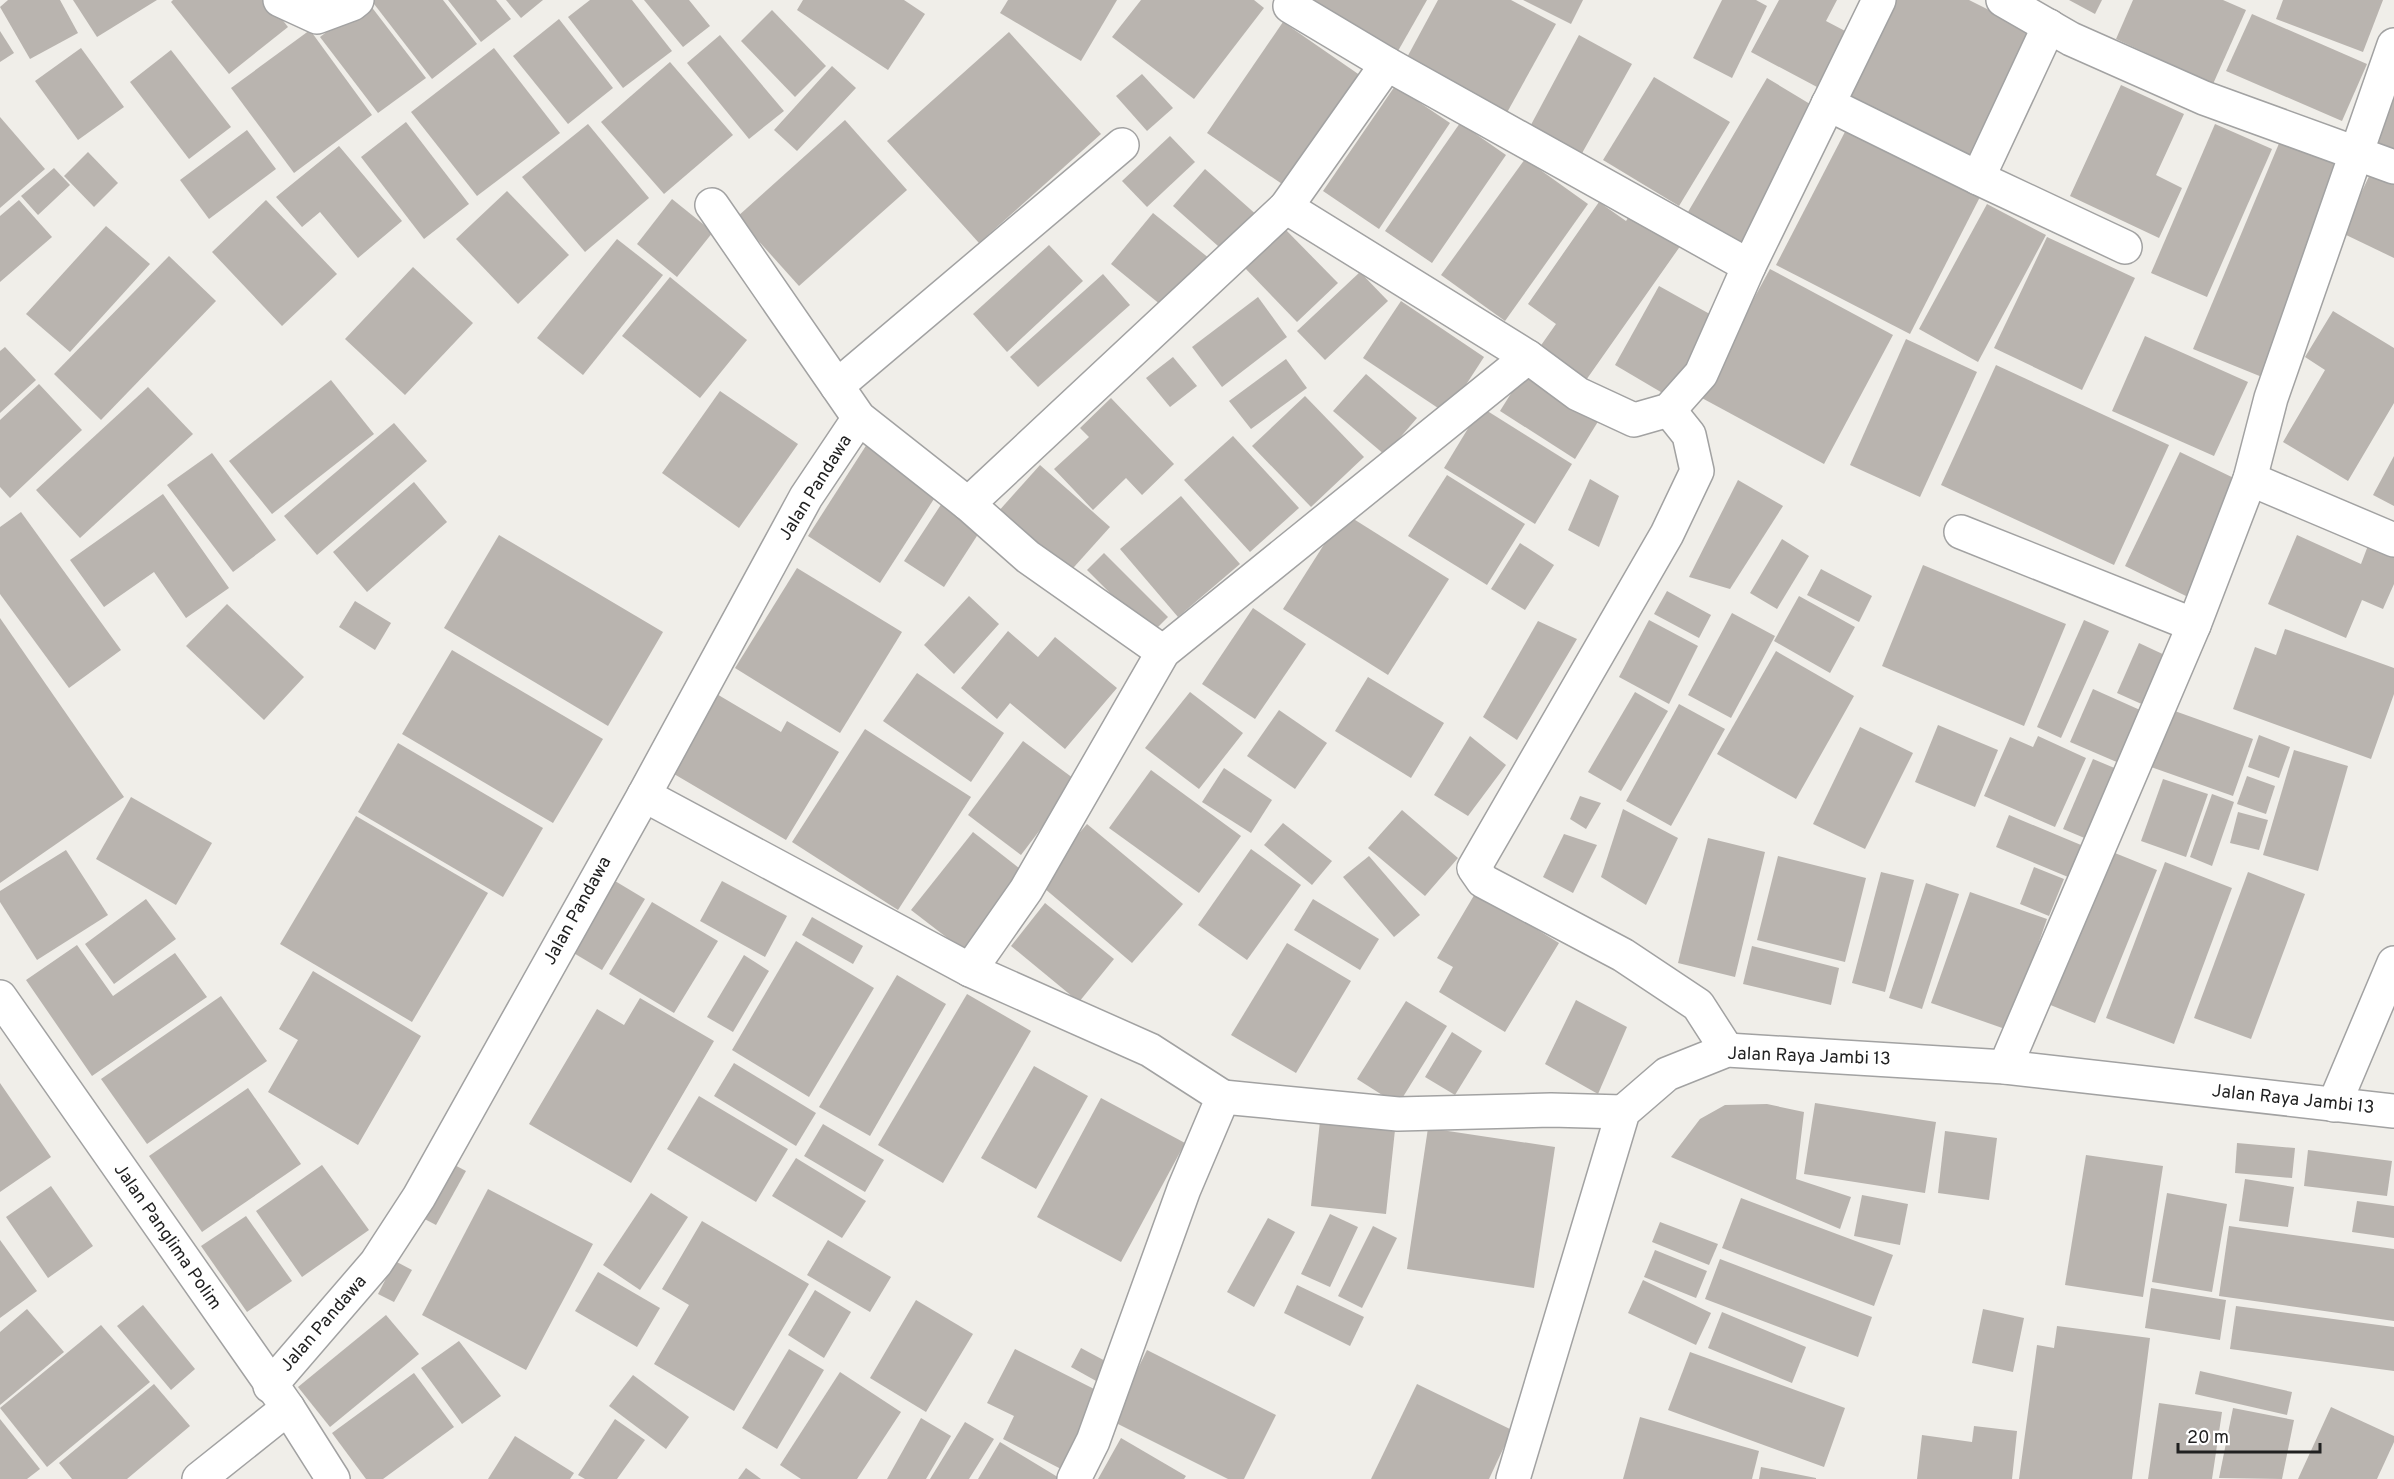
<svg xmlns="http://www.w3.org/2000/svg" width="2394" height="1479" font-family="Overpass,sans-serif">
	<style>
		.building { fill: #b9b4af }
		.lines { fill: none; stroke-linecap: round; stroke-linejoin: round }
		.minor-casing { stroke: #a2a2a2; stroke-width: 36 }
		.tertiary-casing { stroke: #a2a2a2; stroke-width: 36 }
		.minor { stroke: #fff; stroke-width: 33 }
		.tertiary { stroke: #fff; stroke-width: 33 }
		.labels { text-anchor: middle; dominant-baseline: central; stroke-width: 5; stroke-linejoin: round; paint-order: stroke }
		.street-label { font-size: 18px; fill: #212121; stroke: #fff }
	</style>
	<rect width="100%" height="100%" fill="#f0eee9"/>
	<g class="building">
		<polygon points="8,0 60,0 78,33 30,59 0,7"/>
		<polygon points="73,0 157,0 97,37"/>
		<polygon points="173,0 267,0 288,27 229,74 171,2"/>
		<polygon points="371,0 443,0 477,44 432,79"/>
		<polygon points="448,0 496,0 511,19 481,42"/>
		<polygon points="506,0 543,0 521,18"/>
		<polygon points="590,0 632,0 672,51 623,88 568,17"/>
		<polygon points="644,0 689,0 710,26 683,47"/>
		<polygon points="803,0 904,0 925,14 888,70 797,10"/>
		<polygon points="1008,0 1117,0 1081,61 1000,13"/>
		<polygon points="1141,0 1254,0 1264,8 1194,99 1112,37"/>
		<polygon points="1307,0 1427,0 1398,51"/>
		<polygon points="1438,0 1511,0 1556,24 1504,118 1404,63"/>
		<polygon points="1523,0 1583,0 1571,24"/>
		<polygon points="1722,0 1756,0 1767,6 1732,78 1693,58"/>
		<polygon points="1779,0 1837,0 1826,21 1847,32 1817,87 1751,52"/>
		<polygon points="1893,0 1969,0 2033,32 1969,166 1842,104"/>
		<polygon points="2069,0 2102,0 2095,14"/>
		<polygon points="2133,0 2223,0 2246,10 2213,84 2116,39"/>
		<polygon points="2283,0 2383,0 2363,52 2276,19"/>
		<polygon points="367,1 426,78 378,113 320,37"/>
		<polygon points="772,10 826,66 795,97 741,41"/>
		<polygon points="2252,14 2367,64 2342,121 2226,71"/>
		<polygon points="559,19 613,88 568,124 513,56"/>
		<polygon points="1283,22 1364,78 1288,188 1207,133"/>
		<polygon points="310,30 372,115 294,173 231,88"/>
		<polygon points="0,31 14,53 0,62"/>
		<polygon points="1009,32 1101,134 979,243 887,141"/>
		<polygon points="720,35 784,111 749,139 687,63"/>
		<polygon points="1579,35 1632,64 1576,164 1525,136"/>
		<polygon points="81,48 124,107 78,140 35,81"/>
		<polygon points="494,48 560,133 477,196 411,112"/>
		<polygon points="171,50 231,127 189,159 130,82"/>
		<polygon points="670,62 733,135 664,194 601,122"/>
		<polygon points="832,66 856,88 797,151 774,130"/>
		<polygon points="1142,74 1173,108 1147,131 1116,96"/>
		<polygon points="1654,77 1730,122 1679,206 1603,160"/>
		<polygon points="1767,78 1815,107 1782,160 1789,164 1738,249 1685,217"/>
		<polygon points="2121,85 2184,114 2156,175 2182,188 2159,238 2070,196"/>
		<polygon points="1395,86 1450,123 1379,229 1323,191"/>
		<polygon points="2394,86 2394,151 2371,141"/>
		<polygon points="0,117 45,169 0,208"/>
		<polygon points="845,120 907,190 799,286 737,217"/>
		<polygon points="406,122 469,204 424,239 361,157"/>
		<polygon points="1460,123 1506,155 1432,263 1385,231"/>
		<polygon points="588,124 649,198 585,252 522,177"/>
		<polygon points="2215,124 2272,149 2207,297 2151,273"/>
		<polygon points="1848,126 1981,195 1910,334 1776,265"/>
		<polygon points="247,130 276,169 209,219 180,180"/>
		<polygon points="1170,136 1195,162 1147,207 1122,181"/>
		<polygon points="2280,141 2349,169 2262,377 2193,349"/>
		<polygon points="339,146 402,221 358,258 320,212 302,227 276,197"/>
		<polygon points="88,152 118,183 94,207 64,176"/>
		<polygon points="1525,159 1588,204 1505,321 1441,275"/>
		<polygon points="54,168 70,185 38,215 21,196"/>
		<polygon points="2373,168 2394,178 2394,258 2342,233"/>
		<polygon points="1205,169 1259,217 1227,254 1173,206"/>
		<polygon points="507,191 569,255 518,304 456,239"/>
		<polygon points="672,199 713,232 677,277 637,244"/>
		<polygon points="19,200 52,237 0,282 0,216"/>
		<polygon points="266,200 337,274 282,326 212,252"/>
		<polygon points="1599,202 1626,221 1633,211 1681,245 1584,383 1537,351 1556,324 1528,304"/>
		<polygon points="1987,204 2046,235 1978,362 1919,329"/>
		<polygon points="1153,213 1210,259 1167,310 1111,264"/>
		<polygon points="106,226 150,264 70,352 26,314"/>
		<polygon points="1283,227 1338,283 1297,322 1243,266"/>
		<polygon points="2047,237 2135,278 2082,390 1994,348"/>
		<polygon points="617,239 663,275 583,375 537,338"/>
		<polygon points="1049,245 1083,281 1007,352 973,314"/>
		<polygon points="169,256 216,301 101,420 54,374"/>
		<polygon points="413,267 473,323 405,395 345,339"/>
		<polygon points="1770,269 1893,335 1824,464 1700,397"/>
		<polygon points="1360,272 1388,301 1325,360 1297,331"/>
		<polygon points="1103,274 1130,305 1038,387 1010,357"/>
		<polygon points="670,277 747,340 700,398 622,336"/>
		<polygon points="1659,286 1717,318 1671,398 1615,365"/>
		<polygon points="1258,297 1287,337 1222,387 1192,347"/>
		<polygon points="1401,301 1484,357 1447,414 1363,358"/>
		<polygon points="2333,311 2394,348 2394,403 2348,481 2283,442 2325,370 2305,357"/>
		<polygon points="2145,336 2248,382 2214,456 2112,411"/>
		<polygon points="1906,339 1977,372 1920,497 1850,465"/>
		<polygon points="5,347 36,380 0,413 0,351"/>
		<polygon points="1173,357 1197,386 1170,407 1146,378"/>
		<polygon points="1286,359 1307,388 1251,429 1229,401"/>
		<polygon points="1996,365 2169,445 2114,565 1941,485"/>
		<polygon points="1527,368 1602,415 1575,459 1500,411"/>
		<polygon points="1366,374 1417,418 1385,455 1333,411"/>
		<polygon points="331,380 374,434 272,514 229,461"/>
		<polygon points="39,384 82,430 10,498 0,487 0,420"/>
		<polygon points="148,387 193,434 80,538 36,490"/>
		<polygon points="720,391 798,444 739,528 662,473"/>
		<polygon points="1305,396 1364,457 1311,507 1252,446"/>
		<polygon points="1111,398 1174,464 1142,495 1126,478 1093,510 1054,469 1089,437 1080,428"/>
		<polygon points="1481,407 1572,464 1535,524 1444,468"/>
		<polygon points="394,423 427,461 317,555 284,516"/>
		<polygon points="1233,436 1299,508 1250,552 1184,480"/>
		<polygon points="869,441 941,488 880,583 808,536"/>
		<polygon points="2180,452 2244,483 2188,597 2125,566"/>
		<polygon points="212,453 276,540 233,572 167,485"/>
		<polygon points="2394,456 2394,506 2373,495"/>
		<polygon points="1040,465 1110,527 1066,576 997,513"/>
		<polygon points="1447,475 1525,524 1487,585 1408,536"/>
		<polygon points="1590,479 1619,496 1599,547 1568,530"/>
		<polygon points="1738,480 1783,506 1730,589 1689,577"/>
		<polygon points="414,482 447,522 367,592 333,552"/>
		<polygon points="163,494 229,588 186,618 154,572 104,607 70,560"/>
		<polygon points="1181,496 1240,564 1178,617 1120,549"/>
		<polygon points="944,500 984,525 944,587 904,561"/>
		<polygon points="21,512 121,650 69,688 0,594 0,527"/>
		<polygon points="1344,513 1449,579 1388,675 1283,609"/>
		<polygon points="499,535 663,632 608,726 444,628"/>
		<polygon points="2297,535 2361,564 2369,543 2394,554 2394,584 2383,609 2362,600 2346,638 2268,604"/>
		<polygon points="1782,539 1809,556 1777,609 1750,593"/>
		<polygon points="1520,543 1554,565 1525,610 1491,589"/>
		<polygon points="1104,553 1168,617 1151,634 1087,570"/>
		<polygon points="1923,565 2066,624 2024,726 1882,666"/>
		<polygon points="797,568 902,632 840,733 735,668"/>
		<polygon points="1821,569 1872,596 1859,622 1807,595"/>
		<polygon points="1667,591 1711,615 1699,638 1654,614"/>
		<polygon points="969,596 999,624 954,674 924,645"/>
		<polygon points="1799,596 1855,627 1830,673 1774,641"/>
		<polygon points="355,601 391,623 375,650 339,627"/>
		<polygon points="227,604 304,677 264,720 186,646"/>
		<polygon points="1253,608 1306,644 1255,719 1202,684"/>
		<polygon points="1732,613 1775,636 1731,718 1688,695"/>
		<polygon points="0,618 124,797 0,883"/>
		<polygon points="1649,620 1698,646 1669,704 1619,677"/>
		<polygon points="2084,620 2109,631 2061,738 2037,727"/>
		<polygon points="1538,621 1577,639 1517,740 1483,717"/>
		<polygon points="2285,629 2394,668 2394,694 2371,759 2233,709 2255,647 2276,655"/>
		<polygon points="1008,631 1038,657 1055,637 1117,688 1065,749 1010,703 997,719 961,688"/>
		<polygon points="2139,643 2169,657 2146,706 2117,693"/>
		<polygon points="452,650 603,739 553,823 402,734"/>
		<polygon points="1776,651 1854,696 1796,799 1717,754"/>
		<polygon points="917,673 1004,733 971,782 883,721"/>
		<polygon points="1368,677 1444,723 1411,778 1335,731"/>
		<polygon points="2093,689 2149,714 2126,766 2070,742"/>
		<polygon points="1190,692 1243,733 1199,789 1145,748"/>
		<polygon points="1635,692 1668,711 1621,791 1588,772"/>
		<polygon points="715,693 781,732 787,721 839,752 786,840 669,771"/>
		<polygon points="1679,704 1725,729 1671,826 1626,801"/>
		<polygon points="1279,710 1327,743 1295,789 1247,756"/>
		<polygon points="2172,710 2253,739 2233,796 2151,767"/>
		<polygon points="1938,725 1998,750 1975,807 1915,782"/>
		<polygon points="1860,727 1913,753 1865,849 1813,824"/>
		<polygon points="865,729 971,797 898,910 792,842"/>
		<polygon points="2259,735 2290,747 2279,778 2248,767"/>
		<polygon points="1470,736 1506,765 1468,816 1434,795"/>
		<polygon points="2038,736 2086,758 2055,827 1984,796 2010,737 2033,747"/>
		<polygon points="1023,741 1077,781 1021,855 968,815"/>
		<polygon points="398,743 543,828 503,897 358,812"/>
		<polygon points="2294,750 2348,766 2318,871 2263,855"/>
		<polygon points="2093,759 2124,772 2094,842 2063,829"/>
		<polygon points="1224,768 1272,800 1251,833 1202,802"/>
		<polygon points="1151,770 1241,836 1199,893 1109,828"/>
		<polygon points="2247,776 2275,786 2266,814 2237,804"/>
		<polygon points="2163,779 2208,794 2186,857 2141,841"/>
		<polygon points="2212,794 2234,802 2212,866 2190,857"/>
		<polygon points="1580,796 1601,803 1586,829 1570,819"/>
		<polygon points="131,797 212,843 176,905 96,859"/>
		<polygon points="1623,809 1678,838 1646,905 1601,877"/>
		<polygon points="1402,810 1458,858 1425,896 1368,848"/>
		<polygon points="2238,812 2268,820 2259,850 2230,843"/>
		<polygon points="2009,815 2081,845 2068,877 1996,847"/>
		<polygon points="356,816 488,893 412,1022 280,944"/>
		<polygon points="1283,823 1332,861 1312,885 1264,845"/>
		<polygon points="1087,824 1183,904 1132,963 1037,882"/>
		<polygon points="973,832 1024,872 963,950 911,910"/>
		<polygon points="1564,834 1597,845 1573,893 1543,877"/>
		<polygon points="1708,838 1765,852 1735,977 1678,963"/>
		<polygon points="1251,849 1301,885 1247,960 1198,925"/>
		<polygon points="2105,849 2157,870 2095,1023 2043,1002"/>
		<polygon points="66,850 108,915 37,960 0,902 0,891"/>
		<polygon points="1369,856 1420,915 1394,937 1343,877"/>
		<polygon points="1778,856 1866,878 1845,962 1757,940"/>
		<polygon points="2165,862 2232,888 2174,1044 2106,1018"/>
		<polygon points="2034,867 2064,879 2049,916 2020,904"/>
		<polygon points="1881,872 1914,880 1885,992 1852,983"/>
		<polygon points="2248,872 2305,894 2251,1039 2194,1018"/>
		<polygon points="610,878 645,899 602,970 567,949"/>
		<polygon points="722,881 787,916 765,957 700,921"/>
		<polygon points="1926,883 1959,894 1922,1009 1889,998"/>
		<polygon points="1476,892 1559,943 1505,1032 1439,992 1453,967 1437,958"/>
		<polygon points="1970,892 2047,919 2008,1030 1931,1003"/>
		<polygon points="146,899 176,939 114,984 85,944"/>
		<polygon points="1313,899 1379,939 1360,970 1294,930"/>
		<polygon points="652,902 718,941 674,1013 609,974"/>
		<polygon points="1045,903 1114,959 1079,1002 1011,946"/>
		<polygon points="812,917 863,946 853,964 802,935"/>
		<polygon points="796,941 874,988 809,1097 732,1050"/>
		<polygon points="1287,943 1351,981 1296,1073 1231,1035"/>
		<polygon points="77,945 113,996 175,953 207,997 92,1076 26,980"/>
		<polygon points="1752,946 1839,968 1831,1005 1743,984"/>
		<polygon points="744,955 769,971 733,1032 707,1017"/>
		<polygon points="313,971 421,1036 358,1145 268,1092 298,1040 279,1029"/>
		<polygon points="897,975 946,1004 870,1136 819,1107"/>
		<polygon points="967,994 1031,1031 943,1183 878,1145"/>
		<polygon points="221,996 267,1061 147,1144 101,1079"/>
		<polygon points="640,998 714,1041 631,1183 529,1124 597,1009 624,1025"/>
		<polygon points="1576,1000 1627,1027 1598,1094 1545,1064"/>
		<polygon points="1406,1001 1447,1026 1398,1105 1357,1079"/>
		<polygon points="1452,1032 1482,1051 1455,1095 1425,1077"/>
		<polygon points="734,1063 816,1113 796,1146 714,1096"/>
		<polygon points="1034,1066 1088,1096 1036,1189 981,1158"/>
		<polygon points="0,1083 51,1157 0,1192"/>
		<polygon points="248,1088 301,1164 202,1232 149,1156"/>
		<polygon points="699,1096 788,1149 756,1202 667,1149"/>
		<polygon points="1101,1098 1185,1143 1121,1262 1037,1217"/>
		<polygon points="1815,1103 1936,1122 1925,1193 1804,1174"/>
		<polygon points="1767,1104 1804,1112 1796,1179 1851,1197 1840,1229 1671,1157 1700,1119 1725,1105"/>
		<polygon points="1320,1121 1395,1130 1386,1214 1311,1206"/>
		<polygon points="823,1124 884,1160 865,1192 804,1156"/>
		<polygon points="1428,1128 1555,1147 1534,1288 1407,1269"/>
		<polygon points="1945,1131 1997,1138 1989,1200 1938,1193"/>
		<polygon points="2237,1143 2295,1148 2292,1178 2235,1173"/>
		<polygon points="2308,1150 2392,1161 2387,1196 2304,1186"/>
		<polygon points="2086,1155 2163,1166 2143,1297 2065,1285"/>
		<polygon points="796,1158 866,1201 842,1238 772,1196"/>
		<polygon points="447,1161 466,1171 436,1225 417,1215"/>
		<polygon points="322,1165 369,1230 302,1277 256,1211"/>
		<polygon points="2245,1179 2294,1187 2288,1227 2239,1221"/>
		<polygon points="51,1186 93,1246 48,1278 6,1217"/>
		<polygon points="488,1189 593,1244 526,1370 422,1315"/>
		<polygon points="651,1193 688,1217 640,1290 603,1265"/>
		<polygon points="2167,1193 2227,1204 2212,1292 2152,1282"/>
		<polygon points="1862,1195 1908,1204 1900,1245 1854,1236"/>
		<polygon points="1741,1198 1893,1255 1874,1306 1722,1248"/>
		<polygon points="2357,1201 2394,1206 2394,1238 2352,1232"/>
		<polygon points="1330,1214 1358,1227 1330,1287 1301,1274"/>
		<polygon points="246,1216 292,1281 247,1312 201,1246"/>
		<polygon points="1268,1218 1295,1232 1254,1307 1227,1292"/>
		<polygon points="702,1221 809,1284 734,1411 654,1364 689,1305 662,1289"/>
		<polygon points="1660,1222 1718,1244 1709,1265 1652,1242"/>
		<polygon points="1373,1226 1397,1238 1362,1308 1338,1296"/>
		<polygon points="2229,1226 2394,1249 2394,1321 2219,1296"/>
		<polygon points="0,1240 37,1291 0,1318"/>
		<polygon points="828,1240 891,1277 870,1312 807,1275"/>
		<polygon points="1655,1250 1707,1271 1696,1298 1644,1277"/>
		<polygon points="1720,1259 1872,1317 1858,1357 1705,1299"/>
		<polygon points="395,1261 412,1270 394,1302 378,1294"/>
		<polygon points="598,1272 660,1308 637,1347 575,1311"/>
		<polygon points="1643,1280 1711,1313 1696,1345 1628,1313"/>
		<polygon points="1297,1285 1364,1317 1350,1346 1284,1313"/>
		<polygon points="2151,1288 2226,1300 2220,1340 2145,1328"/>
		<polygon points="815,1290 851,1312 824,1358 788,1335"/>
		<polygon points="916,1300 973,1334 926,1412 870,1378"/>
		<polygon points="143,1305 195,1369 171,1390 117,1326"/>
		<polygon points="2236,1306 2394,1327 2394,1371 2230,1349"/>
		<polygon points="27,1309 64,1352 0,1405 0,1332"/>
		<polygon points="1983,1309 2024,1318 2013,1372 1972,1363"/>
		<polygon points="1722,1312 1806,1347 1792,1383 1708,1348"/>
		<polygon points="386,1315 419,1354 330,1427 298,1387"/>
		<polygon points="101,1325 150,1382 47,1467 0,1408"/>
		<polygon points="2057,1326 2150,1338 2132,1479 2019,1479 2037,1345 2054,1348"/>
		<polygon points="459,1341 501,1396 462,1424 421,1368"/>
		<polygon points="1081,1348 1109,1363 1098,1382 1071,1367"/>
		<polygon points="789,1349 824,1370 777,1449 742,1428"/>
		<polygon points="1015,1349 1100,1392 1061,1469 1003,1439 1014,1416 987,1403"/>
		<polygon points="1147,1350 1276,1415 1244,1479 1228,1479 1112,1421"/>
		<polygon points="1690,1352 1845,1408 1824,1467 1668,1410"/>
		<polygon points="2200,1371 2292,1392 2287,1415 2195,1394"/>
		<polygon points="840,1372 901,1412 857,1479 801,1479 780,1465"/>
		<polygon points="414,1373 454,1427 383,1479 366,1479 332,1433"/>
		<polygon points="633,1375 689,1417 666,1449 609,1406"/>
		<polygon points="154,1384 190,1426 127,1479 72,1479 59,1463"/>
		<polygon points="1417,1384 1512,1430 1489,1479 1371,1479"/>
		<polygon points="2159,1403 2222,1412 2212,1479 2148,1479"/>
		<polygon points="2331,1407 2394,1436 2394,1442 2377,1479 2298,1479"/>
		<polygon points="2233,1408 2294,1420 2282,1479 2219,1478"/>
		<polygon points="1640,1417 1759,1451 1752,1479 1623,1479"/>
		<polygon points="921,1418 951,1436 926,1479 887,1479"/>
		<polygon points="0,1419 40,1469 27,1479 0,1479"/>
		<polygon points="615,1419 645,1440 617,1479 585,1479 578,1475"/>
		<polygon points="965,1422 994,1439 969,1479 930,1479"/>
		<polygon points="1974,1426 2017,1431 2012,1479 1917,1479 1922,1435 1972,1442"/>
		<polygon points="515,1436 574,1473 570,1479 488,1479"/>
		<polygon points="1121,1438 1186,1476 1184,1479 1098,1479"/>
		<polygon points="1000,1442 1061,1479 978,1479"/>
		<polygon points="1761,1467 1816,1478 1816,1479 1759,1479"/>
		<polygon points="746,1468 761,1479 738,1479"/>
	</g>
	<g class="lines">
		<defs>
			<g id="minor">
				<polyline points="280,0 317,17 352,4 357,0"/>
				<polyline points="2003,0 2071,39 2204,98 2394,167"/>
				<polyline points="1290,6 1387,64 1749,266"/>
				<polyline points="1828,104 1978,178 2125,247"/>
				<polyline points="1978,178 2049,26"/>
				<polyline points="712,205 859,418 968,504 1028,557 1163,652"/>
				<polyline points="1286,207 1528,357"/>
				<polyline points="837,386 1122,145"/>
				<polyline points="1669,410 1689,435 1697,471 1667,534 1474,868 1483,881 1623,955 1698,1005 1727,1050"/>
				<polyline points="2250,479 2394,540"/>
				<polyline points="968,504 1286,207 1387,64"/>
				<polyline points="1961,532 2194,625"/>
				<polyline points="644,795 970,970 1150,1050 1223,1097 1184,1189 1093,1441 1074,1479"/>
				<polyline points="970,970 1026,890 1163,652 1528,357 1578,394 1634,420 1669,410 1701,374 1749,266 1879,0"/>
				<polyline points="2005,1067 2194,625 2250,479 2271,398 2394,45"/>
				<polyline points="1223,1097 1398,1114 1551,1110 1623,1112"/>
				<polyline points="2334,1105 2394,963"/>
				<polyline points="270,1386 376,1263 419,1197 644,795 806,497 859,418"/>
				<polyline points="199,1479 288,1408"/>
			</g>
			<g id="tertiary">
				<polyline points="0,997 288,1408 333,1479"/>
				<polyline points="1513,1479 1623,1112 1667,1074 1727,1050 2005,1067 2394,1111"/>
			</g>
		</defs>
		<use href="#minor" class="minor-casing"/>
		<use href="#tertiary" class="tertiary-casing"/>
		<use href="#minor" class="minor"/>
		<use href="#tertiary" class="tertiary"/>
	</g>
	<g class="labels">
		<g class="street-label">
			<text transform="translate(816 488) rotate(-58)">Jalan Pandawa</text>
			<text transform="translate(578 911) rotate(-61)">Jalan Pandawa</text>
			<text transform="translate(1809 1057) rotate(2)">Jalan Raya Jambi 13</text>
			<text transform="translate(2293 1100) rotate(6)">Jalan Raya Jambi 13</text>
			<text transform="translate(167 1237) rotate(55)">Jalan Panglima Polim</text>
			<text transform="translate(324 1324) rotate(-49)">Jalan Pandawa</text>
		</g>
	</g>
	<path d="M2178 1443v9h142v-9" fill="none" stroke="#212121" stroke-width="3"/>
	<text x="2187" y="1443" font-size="18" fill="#212121" stroke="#ffffff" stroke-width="4.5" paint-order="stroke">20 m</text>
</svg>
